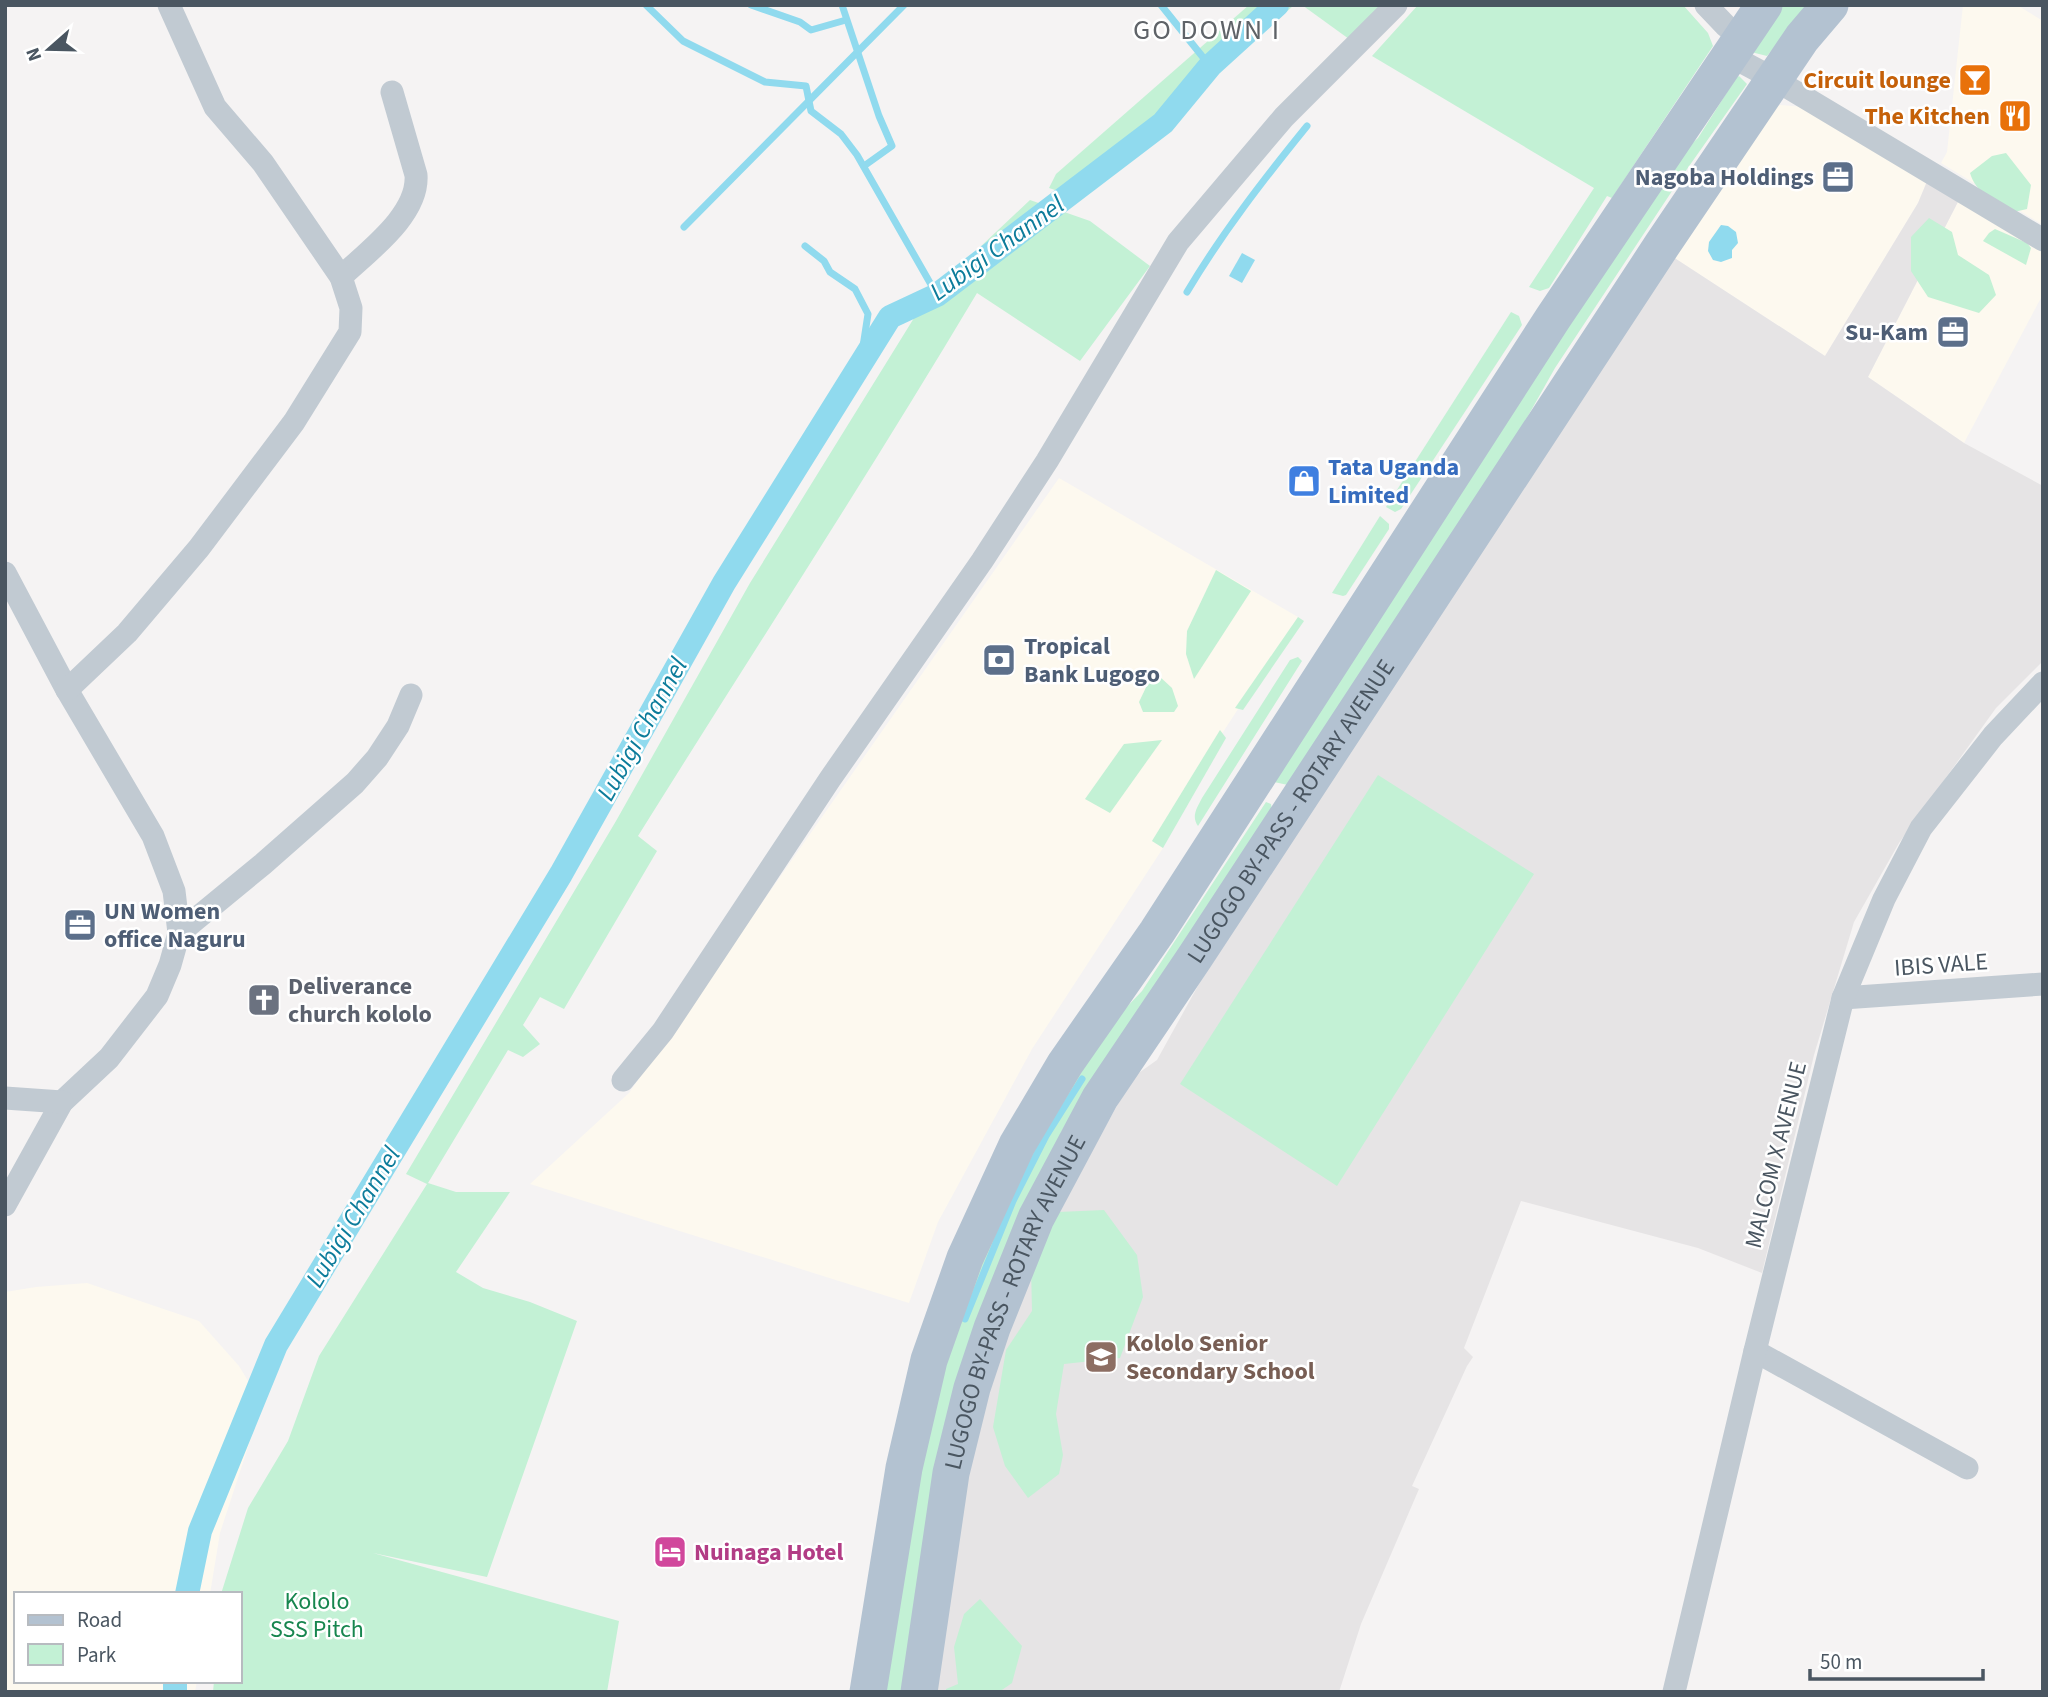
<svg xmlns="http://www.w3.org/2000/svg" width="2048" height="1697" font-family="'Source Sans 3',sans-serif">
	<style>
		.commercial { fill: #fdf9ef }
		.education { fill: #e6e4e5 }
		.green { fill: #c3f1d5 }
		.water { fill: #90daee }
		.lines { fill: none; stroke-linecap: round; stroke-linejoin: round }
		.stream { stroke: #90daee; stroke-width: 7 }
		.canal { stroke: #90daee; stroke-width: 24 }
		.minor { stroke: #c1cad2; stroke-width: 23 }
		.primary { stroke: #b3c2d1; stroke-width: 37 }
		.labels { text-anchor: middle; dominant-baseline: central; stroke-width: 5; stroke-linejoin: round; paint-order: stroke }
		.food-label { font-size: 24px; font-weight: bold; fill: #c56008; stroke: #fff; text-anchor: end }
		.service-label { font-size: 24px; font-weight: bold; fill: #4e5e75; stroke: #fff; text-anchor: end }
		.shop-label { font-size: 24px; font-weight: bold; fill: #366cbe; stroke: #fff; text-anchor: start }
		.street-label { font-size: 24px; fill: #4a5661; stroke: #fff }
		.worship-label { font-size: 24px; font-weight: bold; fill: #5b616d; stroke: #fff; text-anchor: start }
		.education-label { font-size: 24px; font-weight: bold; fill: #785e54; stroke: #fff; text-anchor: start }
		.hotel-label { font-size: 24px; font-weight: bold; fill: #b23c85; stroke: #fff; text-anchor: start }
		.park-label { font-size: 24px; fill: #17864f; stroke: #fff }
		.water-label { font-size: 26px; font-style: italic; fill: #0c7c9b; stroke: #fff }
		.quarter-label { font-size: 28px; letter-spacing: 2px; fill: #5f6368; stroke: #fff }
	</style>
	<rect width="100%" height="100%" fill="#f5f3f3"/>
	<g class="commercial">
		<polygon points="1963,5 2017,5 2043,21 2043,225 1941,163 1947,152"/>
		<polygon points="1780,105 1804,107 1928,179 1918,203 1825,356 1670,255 1767,111"/>
		<polygon points="1960,198 2043,252 2043,294 1964,443 1868,377"/>
		<polygon points="1059,478 1298,617 1152,841 1163,848 1032,1049 938,1222 909,1303 530,1184 629,1093"/>
		<polygon points="87,1283 199,1321 239,1366 262,1404 220,1533 210,1594 16,1594 16,1681 197,1681 195,1692 5,1692 5,1292 36,1287"/>
	</g>
	<polygon class="education" points="1928,179 1960,198 1868,377 1964,443 2043,486 2043,661 1996,708 1899,843 1854,922 1814,1055 1762,1273 1698,1248 1521,1201 1464,1348 1473,1357 1467,1366 1412,1486 1419,1489 1361,1624 1339,1692 934,1692 967,1483 998,1348 1058,1212 1133,1077 1157,1060 1199,984 1670,255 1825,356 1918,203"/>
	<g class="green">
		<polygon points="1249,5 1294,5 1116,166 1067,194 1049,188 1056,174"/>
		<polygon points="1302,5 1384,5 1349,39"/>
		<polygon points="1418,5 1683,5 1708,33 1713,46 1612,198 1607,196 1549,288 1540,291 1529,287 1594,188 1372,56"/>
		<polygon points="1779,5 1809,5 1767,56 1751,52"/>
		<polygon points="1739,76 1747,84 1680,179 1555,368 1494,476 1288,785 1274,782 1666,167 1698,138 1736,78"/>
		<path d="M 2006,153 L 2031,185 L 2027,209 L 2014,212 C 1996,201 1976,194 1970,173 L 1992,156 Z"/>
		<path d="M 1030,200 L 1090,221 L 1150,266 L 1080,361 L 977,293 C 868,476 751,655 638,836 L 657,851 L 564,1009 L 540,997 L 523,1025 L 540,1044 L 523,1057 L 508,1050 L 428,1183 L 456,1192 L 510,1192 L 456,1272 L 483,1288 L 530,1302 L 577,1321 L 487,1577 L 373,1553 L 619,1621 L 607,1692 L 213,1692 L 214,1681 L 240,1681 L 240,1594 L 221,1594 L 248,1508 L 288,1441 L 319,1356 L 427,1184 L 406,1174 L 616,821 L 750,583 L 927,297 Z"/>
		<polygon points="1929,218 1952,232 1958,255 1989,275 1996,295 1979,313 1928,297 1911,271 1911,237"/>
		<polygon points="1995,229 2027,243 2031,248 2026,265 1983,241 1989,233"/>
		<polygon points="1511,312 1519,316 1522,325 1401,509 1395,512 1386,507"/>
		<polygon points="1380,516 1389,524 1389,529 1346,595 1343,596 1332,593"/>
		<polygon points="1216,570 1251,591 1194,679 1186,654 1187,631"/>
		<polygon points="1298,617 1304,621 1243,710 1235,708"/>
		<path d="M 1298,657 L 1302,661 L 1198,826 C 1191,816 1197,808 1202,798 L 1290,660 Z"/>
		<polygon points="1159,676 1172,688 1178,706 1174,712 1143,712 1139,702 1150,679"/>
		<polygon points="1220,730 1226,738 1163,848 1152,841"/>
		<polygon points="1162,740 1110,813 1085,799 1124,744"/>
		<polygon points="1378,775 1534,874 1337,1186 1180,1084"/>
		<polygon points="1266,802 1271,804 1272,810 1061,1132 902,1692 879,1692 912,1497 955,1315 1033,1141 1101,1034 1142,991"/>
		<polygon points="1104,1210 1137,1255 1143,1297 1120,1358 1064,1364 1056,1414 1063,1455 1059,1474 1028,1498 1005,1466 993,1427 1006,1350 1032,1311 1031,1268 1058,1212"/>
		<polygon points="980,1599 1022,1646 1012,1683 999,1692 946,1692 946,1689 958,1684 954,1647 964,1614"/>
	</g>
	<g class="water">
		<polygon points="1721,225 1728,226 1736,232 1738,243 1732,250 1732,258 1721,262 1713,260 1708,251 1709,242"/>
		<polygon points="1242,253 1255,260 1242,283 1229,276"/>
	</g>
	<g class="lines">
		<g class="stream">
			<polyline points="646,5 683,41 765,82 806,86 811,111 841,134 857,155 937,295"/>
			<polyline points="751,5 800,22 811,30 846,20"/>
			<polyline points="842,5 879,116 892,146 864,166"/>
			<polyline points="1161,5 1210,66"/>
			<polyline points="1271,5 1271,12"/>
			<polyline points="684,227 904,5"/>
			<polyline points="805,246 824,261 830,272 855,289 868,314 860,366"/>
			<path d="M 1187,292 C 1222,233 1264,179 1307,126"/>
			<polyline points="965,1319 1013,1201 1046,1136 1082,1079"/>
		</g>
		<g class="canal">
			<polyline points="187,1594 200,1531 276,1345 561,874 724,583 890,317 937,295 1163,123 1210,66 1277,5"/>
			<polyline points="175,1692 175,1681"/>
		</g>
		<g class="minor">
			<polyline points="1706,5 1726,26 1741,38"/>
			<polyline points="1729,55 1774,79 2043,240"/>
			<path d="M 341,277 C 367,252 419,215 416,175 L 392,92"/>
			<polyline points="5,573 67,690 153,836 174,891 179,933 170,965 157,996 109,1058 62,1102 5,1205"/>
			<polyline points="67,690 127,633 199,548 294,422 350,332 351,308 341,277 263,163 215,107 169,5"/>
			<polyline points="179,933 263,864 355,783 377,758 398,726 411,695"/>
			<polyline points="1843,998 2043,984"/>
			<polyline points="623,1080 663,1031 830,779 982,561 1047,461 1178,242 1284,117 1396,5"/>
			<polyline points="5,1098 62,1102"/>
			<polyline points="1755,1351 1967,1468"/>
			<polyline points="1674,1692 1755,1351 1843,998 1884,899 1921,828 1993,736 2043,683"/>
		</g>
		<g class="primary">
			<polyline points="868,1692 904,1468 929,1360 965,1258 1017,1145 1065,1064 1157,932 1553,318 1764,5"/>
			<path id="s1" d="M 919,1692 L 951,1473 L 972,1388 L 992,1328 L 1036,1218 L 1100,1098 L 1195,957 L 1662,245 L 1802,38 L 1830,5"/>
		</g>
	</g>
	<defs>
		<symbol id="bar-square" viewBox="-11 -11 22 22"><rect x="-9" y="-9" width="18" height="18" rx="4" fill="#e8710a" stroke="#fff"/><path d="M-6-5H6L.8 .8V4.5H3.5V6h-7V4.5H-.8V.8Z" fill="#fff"/></symbol>
		<symbol id="restaurant-square" viewBox="-11 -11 22 22"><rect x="-9" y="-9" width="18" height="18" rx="4" fill="#e8710a" stroke="#fff"/><path d="M-5-6h1v4h1v-4h1v4h1v-4h1v5L-1.5 .5V6h-2V.5L-5-1ZM5-6V6H3V1.5H1.5Q1.5-4 5-6Z" fill="#fff"/></symbol>
		<symbol id="office-square" viewBox="-11 -11 22 22"><rect x="-9" y="-9" width="18" height="18" rx="4" fill="#5c6f8a" stroke="#fff"/><path d="M-6-3h4V-5.5h4V-3h4V5H-6ZM-1-4.5V-3h2v-1.5ZM-6 0V1H6V0Z" fill="#fff"/></symbol>
		<symbol id="shop-square" viewBox="-11 -11 22 22"><rect x="-9" y="-9" width="18" height="18" rx="4" fill="#3f7fe0" stroke="#fff"/><path d="M-5-2.5h2.3a2.7 3.5 0 0 1 5.4 0H5L5.5 6h-11ZM-1.5-2.5h3a1.5 2.3 0 0 0-3 0Z" fill="#fff"/></symbol>
		<symbol id="bank-square" viewBox="-11 -11 22 22"><rect x="-9" y="-9" width="18" height="18" rx="4" fill="#5c6f8a" stroke="#fff"/><path d="M-6-4H6V4H-6ZM0-2.3a2.3 2.3 0 1 0 0 4.6a2.3 2.3 0 1 0 0-4.6Z" fill="#fff"/></symbol>
		<symbol id="church-square" viewBox="-11 -11 22 22"><rect x="-9" y="-9" width="18" height="18" rx="4" fill="#6b7280" stroke="#fff"/><path d="M-1.2-6h2.4v3.5h3.3v2.4h-3.3V6h-2.4V-.1h-3.3v-2.4h3.3Z" fill="#fff"/></symbol>
		<symbol id="school-square" viewBox="-11 -11 22 22"><rect x="-9" y="-9" width="18" height="18" rx="4" fill="#8d6e63" stroke="#fff"/><path d="M0-5L7-2L0 1L-7-2ZM-4 1L0 2.5L4 1V4Q0 6-4 4Z" fill="#fff"/></symbol>
		<symbol id="hotel-square" viewBox="-11 -11 22 22"><rect x="-9" y="-9" width="18" height="18" rx="4" fill="#d1479c" stroke="#fff"/><path d="M-6-4.5h1.5V1H6V5H4.5V3h-9V5H-6ZM-4 0a1.8 1.8 0 1 1 3.6 0ZM.5 0V-2.5h3Q6-2.5 6 0Z" fill="#fff"/></symbol>
	</defs>
	<g fill-rule="evenodd">
		<use href="#bar-square" x="1956" y="61" width="38" height="38"/>
		<use href="#restaurant-square" x="1996" y="97" width="38" height="38"/>
		<use href="#office-square" x="1819" y="158" width="38" height="38"/>
		<use href="#office-square" x="1934" y="313" width="38" height="38"/>
		<use href="#shop-square" x="1285" y="462" width="38" height="38"/>
		<use href="#bank-square" x="980" y="641" width="38" height="38"/>
		<use href="#office-square" x="61" y="906" width="38" height="38"/>
		<use href="#church-square" x="245" y="981" width="38" height="38"/>
		<use href="#school-square" x="1082" y="1338" width="38" height="38"/>
		<use href="#hotel-square" x="651" y="1533" width="38" height="38"/>
	</g>
	<g class="labels">
		<g class="food-label">
			<text x="1951" y="80">Circuit lounge</text>
			<text x="1990" y="116">The Kitchen</text>
		</g>
		<g class="service-label">
			<text x="1814" y="177">Nagoba Holdings</text>
			<text x="1928" y="332">Su-Kam</text>
			<text x="1024" y="646" text-anchor="start">Tropical<tspan x="1024" dy="28">Bank Lugogo</tspan></text>
			<text x="104" y="911" text-anchor="start">UN Women<tspan x="104" dy="28">office Naguru</tspan></text>
		</g>
		<g class="shop-label">
			<text x="1328" y="467">Tata Uganda<tspan x="1328" dy="28">Limited</tspan></text>
		</g>
		<g class="street-label">
			<text stroke="none"><textPath href="#s1" startOffset="971">LUGOGO BY-PASS - ROTARY AVENUE</textPath></text>
			<text transform="translate(1941 965) rotate(-4)">IBIS VALE</text>
			<text transform="translate(1776 1155) rotate(-76)">MALCOM X AVENUE</text>
			<text stroke="none"><textPath href="#s1" startOffset="404">LUGOGO BY-PASS - ROTARY AVENUE</textPath></text>
		</g>
		<g class="worship-label">
			<text x="288" y="986">Deliverance<tspan x="288" dy="28">church kololo</tspan></text>
		</g>
		<g class="education-label">
			<text x="1126" y="1343">Kololo Senior<tspan x="1126" dy="28">Secondary School</tspan></text>
		</g>
		<g class="hotel-label">
			<text x="694" y="1552">Nuinaga Hotel</text>
		</g>
		<g class="park-label">
			<text x="317" y="1601">Kololo<tspan x="317" dy="28">SSS Pitch</tspan></text>
		</g>
		<g class="water-label">
			<text transform="translate(997 248) rotate(-36)">Lubigi Channel</text>
			<text transform="translate(642 729) rotate(-61)">Lubigi Channel</text>
			<text transform="translate(353 1217) rotate(-59)">Lubigi Channel</text>
		</g>
		<g class="quarter-label">
			<text x="1207" y="30">GO DOWN I</text>
		</g>
	</g>
	<rect width="2048" height="1697" fill="none" stroke="#4a5661" stroke-width="14"/>
	<rect x="14" y="1592" width="228" height="91" fill="#ffffff" stroke="#b7bbc0" stroke-width="2"/>
	<rect x="28" y="1615" width="35" height="10" fill="#b3c2d1" stroke="#b7bbc0" stroke-width="2"/>
	<text x="77" y="1627" font-size="21" fill="#4a5661">Road</text>
	<rect x="28" y="1644" width="35" height="21" fill="#c3f1d5" stroke="#b7bbc0" stroke-width="2"/>
	<text x="77" y="1662" font-size="21" fill="#4a5661">Park</text>
	<g transform="translate(49 49) rotate(250)" stroke="#ffffff" stroke-width="5" paint-order="stroke">
	<path d="M0-5L12 26L0 18L-12 26Z" fill="#4a5661"/>
	<text y="-10" font-size="19" font-weight="bold" text-anchor="middle" fill="#4a5661">N</text>
	</g>
	<path d="M1810 1669v10h173v-10" fill="none" stroke="#4a5661" stroke-width="3.5"/>
	<text x="1820" y="1669" font-size="21" fill="#4a5661" stroke="#ffffff" stroke-width="5" paint-order="stroke">50 m</text>
</svg>
